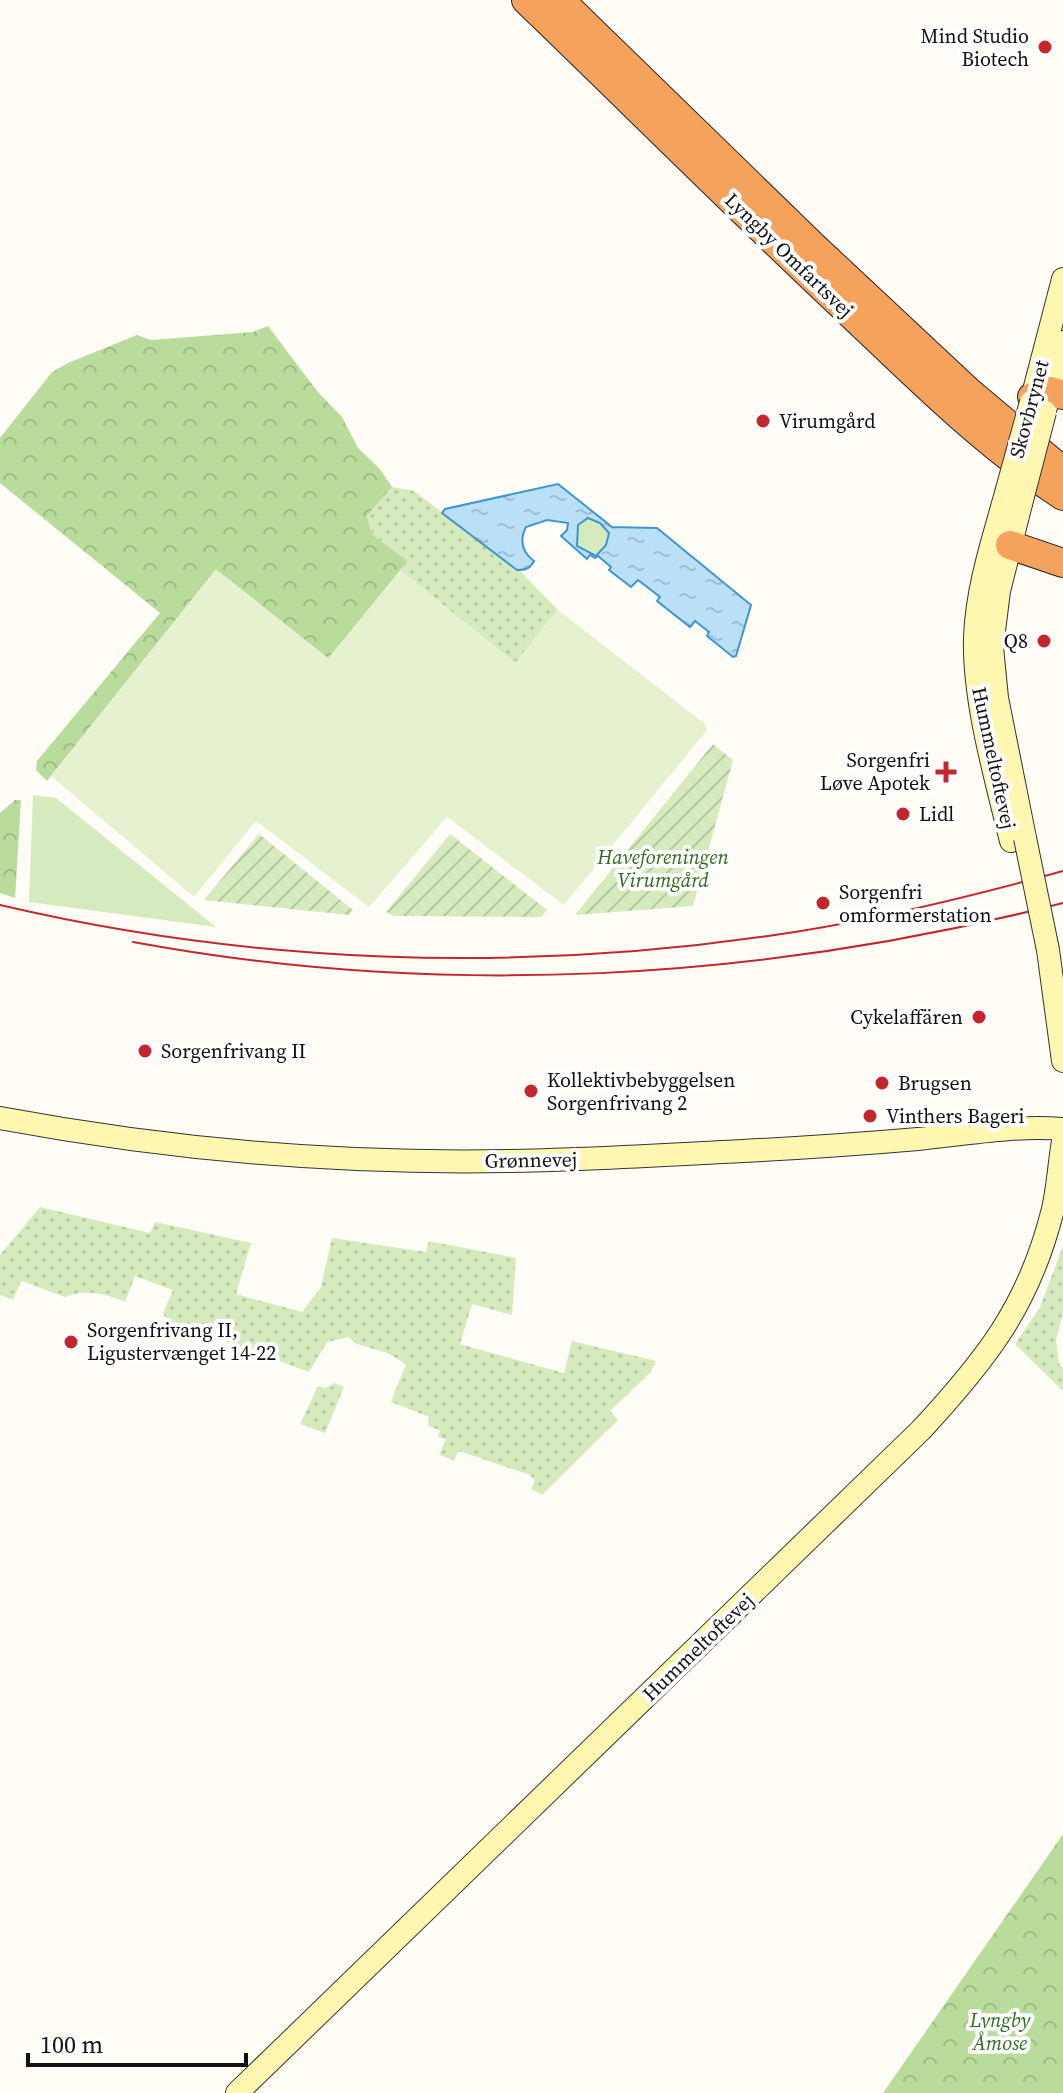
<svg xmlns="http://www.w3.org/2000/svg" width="1063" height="2093" font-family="'Source Serif 4',serif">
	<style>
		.grass { fill: #d5ebbd }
		.forest { fill: url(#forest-crowns) }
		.park { fill: url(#park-dots) }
		.garden { fill: url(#garden-furrows) }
		.pitch { fill: #e6f2cf }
		.water { fill: url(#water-ripples); stroke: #3f96cf; stroke-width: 2; fill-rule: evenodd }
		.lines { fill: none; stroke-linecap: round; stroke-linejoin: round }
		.secondary-casing { stroke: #333; stroke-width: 24 }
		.highway-casing { stroke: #222; stroke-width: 30 }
		.secondary { stroke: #fff6b0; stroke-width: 22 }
		.highway { stroke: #f5a25d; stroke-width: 28 }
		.tram { stroke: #c4262e; stroke-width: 2 }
		.secondary-bridge-casing { stroke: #333; stroke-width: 24; stroke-linecap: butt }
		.secondary-bridge { stroke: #fff6b0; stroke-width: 22 }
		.poi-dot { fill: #c4262e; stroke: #fff; stroke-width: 3 }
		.labels { text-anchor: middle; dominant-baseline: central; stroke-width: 8; stroke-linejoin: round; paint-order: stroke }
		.poi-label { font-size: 20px; fill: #111; stroke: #fff; text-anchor: start }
		.street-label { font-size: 20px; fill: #111; stroke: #fff }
		.park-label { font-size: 20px; font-style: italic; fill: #2f6b1f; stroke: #fff }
	</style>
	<defs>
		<pattern id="forest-crowns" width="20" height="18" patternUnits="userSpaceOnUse" patternTransform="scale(2)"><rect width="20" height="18" fill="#b9dc9c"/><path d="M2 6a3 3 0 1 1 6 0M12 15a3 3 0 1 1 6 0" fill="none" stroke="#9ebc85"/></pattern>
		<pattern id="park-dots" width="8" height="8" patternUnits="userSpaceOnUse" patternTransform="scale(2)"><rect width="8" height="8" fill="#d5ebbd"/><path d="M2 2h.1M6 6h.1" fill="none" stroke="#b6c8a1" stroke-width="1.8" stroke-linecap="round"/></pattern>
		<pattern id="garden-furrows" width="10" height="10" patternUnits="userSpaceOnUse" patternTransform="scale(2)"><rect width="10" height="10" fill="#d5ebbd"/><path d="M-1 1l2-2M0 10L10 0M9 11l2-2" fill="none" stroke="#b6c8a1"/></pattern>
		<pattern id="water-ripples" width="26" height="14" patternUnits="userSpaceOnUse" patternTransform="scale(2)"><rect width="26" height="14" fill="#b9e0f7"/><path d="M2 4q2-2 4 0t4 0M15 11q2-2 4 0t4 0" fill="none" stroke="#9ebfd3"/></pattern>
	</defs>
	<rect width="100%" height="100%" fill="#fffdf5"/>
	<g class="grass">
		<path d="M 588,518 L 600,523 L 609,533 L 606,545 L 596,556 L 577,547 C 575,535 576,521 588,518 Z"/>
		<polygon points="33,795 56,798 216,927 29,902"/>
	</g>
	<g class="forest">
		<polygon points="268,326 317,391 342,417 358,448 380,469 392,487 367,516 372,534 408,561 328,659 216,570 47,781 36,770 37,761 160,613 0,483 0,438 52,372 68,363 137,335 151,340 253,332"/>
		<polygon points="15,800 21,800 15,898 0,893 0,813"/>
		<polygon points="1063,1834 1063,2093 883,2093"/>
	</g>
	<g class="park">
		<polygon points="392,487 414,491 519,570 558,610 515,663 401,571 407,561 372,534 367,516"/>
		<path d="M 40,1207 L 150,1233 L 155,1222 L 251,1243 L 236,1294 L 302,1312 L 321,1287 L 332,1238 L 426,1252 L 429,1241 L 516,1258 L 512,1315 L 472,1304 L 460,1344 L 564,1373 L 572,1341 L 656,1361 L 650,1373 L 610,1411 L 618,1420 L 542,1495 L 531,1489 L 535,1480 L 530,1475 L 459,1451 L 454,1460 L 439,1455 L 446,1439 L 438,1437 L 440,1430 L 428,1426 L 429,1417 L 391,1402 L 406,1364 L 387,1353 L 354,1343 L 349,1337 L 327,1342 L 309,1372 L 166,1319 L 163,1313 L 173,1290 L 135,1276 L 125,1302 C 106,1293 85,1289 65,1297 L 21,1281 L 13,1300 L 0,1295 L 0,1255 Z"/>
		<polygon points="1063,1246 1063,1314 1056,1340 1059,1363 1063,1369 1063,1391 1015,1344 1040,1307"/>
		<polygon points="335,1383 344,1387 325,1433 300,1424 318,1386 325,1388"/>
	</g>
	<g class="garden">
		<polygon points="713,744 733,760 693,906 575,915"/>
		<polygon points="259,834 353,910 349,915 204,900"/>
		<polygon points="450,834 547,910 541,917 394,916 386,912"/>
	</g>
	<polygon class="pitch" points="216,569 328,658 401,571 515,663 558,610 705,724 707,730 564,905 447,817 369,907 256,821 194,897 51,776"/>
	<path class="water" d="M 558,484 L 612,527 L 657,528 L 751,605 L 736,656 L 733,657 L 707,636 L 709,632 L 695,621 L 690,627 L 657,601 L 660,597 L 638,580 L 631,587 L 609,570 L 611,567 L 598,556 L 595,558 L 590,555 L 587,559 L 561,536 L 567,530 L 568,523 L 547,520 L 526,527 C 519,541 522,552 534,561 C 530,569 525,570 517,570 L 442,513 L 445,509 ZM 588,518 L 600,523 L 609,533 L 606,545 L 596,556 L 577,546 L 578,525 Z"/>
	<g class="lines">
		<defs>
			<g id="secondary">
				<polyline points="1031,402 1063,279"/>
				<polyline points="1046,407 1063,342"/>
				<path d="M 1006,493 C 993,540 977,587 975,637 C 973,700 996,779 1011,841"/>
				<polyline points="1021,504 999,591 992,647 997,698 1025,838"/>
				<polyline points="1048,950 1063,1061"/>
				<path d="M 0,1118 C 166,1149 338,1164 507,1161 C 585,1160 664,1155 743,1151 C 801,1148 860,1144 918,1139 C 966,1134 1015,1125 1063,1129"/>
				<path d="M 237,2093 L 921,1430 C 985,1361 1028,1307 1052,1213 C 1058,1190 1059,1164 1063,1141"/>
			</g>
			<g id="highway">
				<path d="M 526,0 C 636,106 744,214 855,318 C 921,381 987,446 1063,496"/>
				<polyline points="560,0 813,246 968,391 1063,471"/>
				<polyline points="1032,397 1050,391 1063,395"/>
				<polyline points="1010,545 1063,563"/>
			</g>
		</defs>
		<use href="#secondary" class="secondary-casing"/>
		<use href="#highway" class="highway-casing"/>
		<use href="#secondary" class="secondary"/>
		<use href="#highway" class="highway"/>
		<g class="tram">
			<path d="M 0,905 C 251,964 513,973 768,936 C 868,922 966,898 1063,871"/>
			<path d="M 133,942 C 441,999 761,981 1063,903"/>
		</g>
		<defs>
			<g id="secondary-bridge">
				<polyline points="1006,493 1031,402"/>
				<polyline points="1021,504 1045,412"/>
				<polyline points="1025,838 1048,950"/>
			</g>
		</defs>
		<use href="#secondary-bridge" class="secondary-bridge-casing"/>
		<use href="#secondary-bridge" class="secondary-bridge"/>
	</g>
	<g class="poi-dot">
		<circle cx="1045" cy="47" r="8"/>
		<circle cx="763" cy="421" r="8"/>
		<circle cx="1044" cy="641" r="8"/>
		<path d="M942 760h8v8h8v8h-8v8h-8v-8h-8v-8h8z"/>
		<circle cx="903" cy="814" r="8"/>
		<circle cx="823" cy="903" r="8"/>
		<circle cx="979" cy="1017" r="8"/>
		<circle cx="145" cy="1051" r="8"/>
		<circle cx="882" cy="1083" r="8"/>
		<circle cx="531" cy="1091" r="8"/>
		<circle cx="870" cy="1116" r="8"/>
		<circle cx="71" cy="1342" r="8"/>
	</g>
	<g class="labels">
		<g class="poi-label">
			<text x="1029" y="36" text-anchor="end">Mind Studio<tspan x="1029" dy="23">Biotech</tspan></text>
			<text x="779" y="421">Virumgård</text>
			<text x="1028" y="641" text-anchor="end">Q8</text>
			<text x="930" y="760" text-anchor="end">Sorgenfri<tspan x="930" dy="23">Løve Apotek</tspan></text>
			<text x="919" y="814">Lidl</text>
			<text x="839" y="892">Sorgenfri<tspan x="839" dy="23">omformerstation</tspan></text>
			<text x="963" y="1017" text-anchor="end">Cykelaffären</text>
			<text x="161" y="1051">Sorgenfrivang II</text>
			<text x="547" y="1080">Kollektivbebyggelsen<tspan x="547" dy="23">Sorgenfrivang 2</tspan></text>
			<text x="898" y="1083">Brugsen</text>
			<text x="886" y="1116">Vinthers Bageri</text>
			<text x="87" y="1330">Sorgenfrivang II,<tspan x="87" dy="23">Ligustervænget 14-22</tspan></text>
		</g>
		<g class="street-label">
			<text transform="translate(789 255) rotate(44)">Lyngby Omfartsvej</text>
			<text transform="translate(1029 409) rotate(-75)">Skovbrynet</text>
			<text transform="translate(994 758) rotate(78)">Hummeltoftevej</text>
			<text transform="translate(531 1160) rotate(-1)">Grønnevej</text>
			<text transform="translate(698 1647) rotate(-44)">Hummeltoftevej</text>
		</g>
		<g class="park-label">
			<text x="663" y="857">Haveforeningen<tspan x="663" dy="23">Virumgård</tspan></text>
			<text x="1000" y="2020">Lyngby<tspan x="1000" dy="23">Åmose</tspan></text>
		</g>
	</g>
	<path d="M28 2053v12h218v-12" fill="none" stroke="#111111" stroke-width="4"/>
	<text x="40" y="2053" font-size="24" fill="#111111" stroke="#ffffff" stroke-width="6" paint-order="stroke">100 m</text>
</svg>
